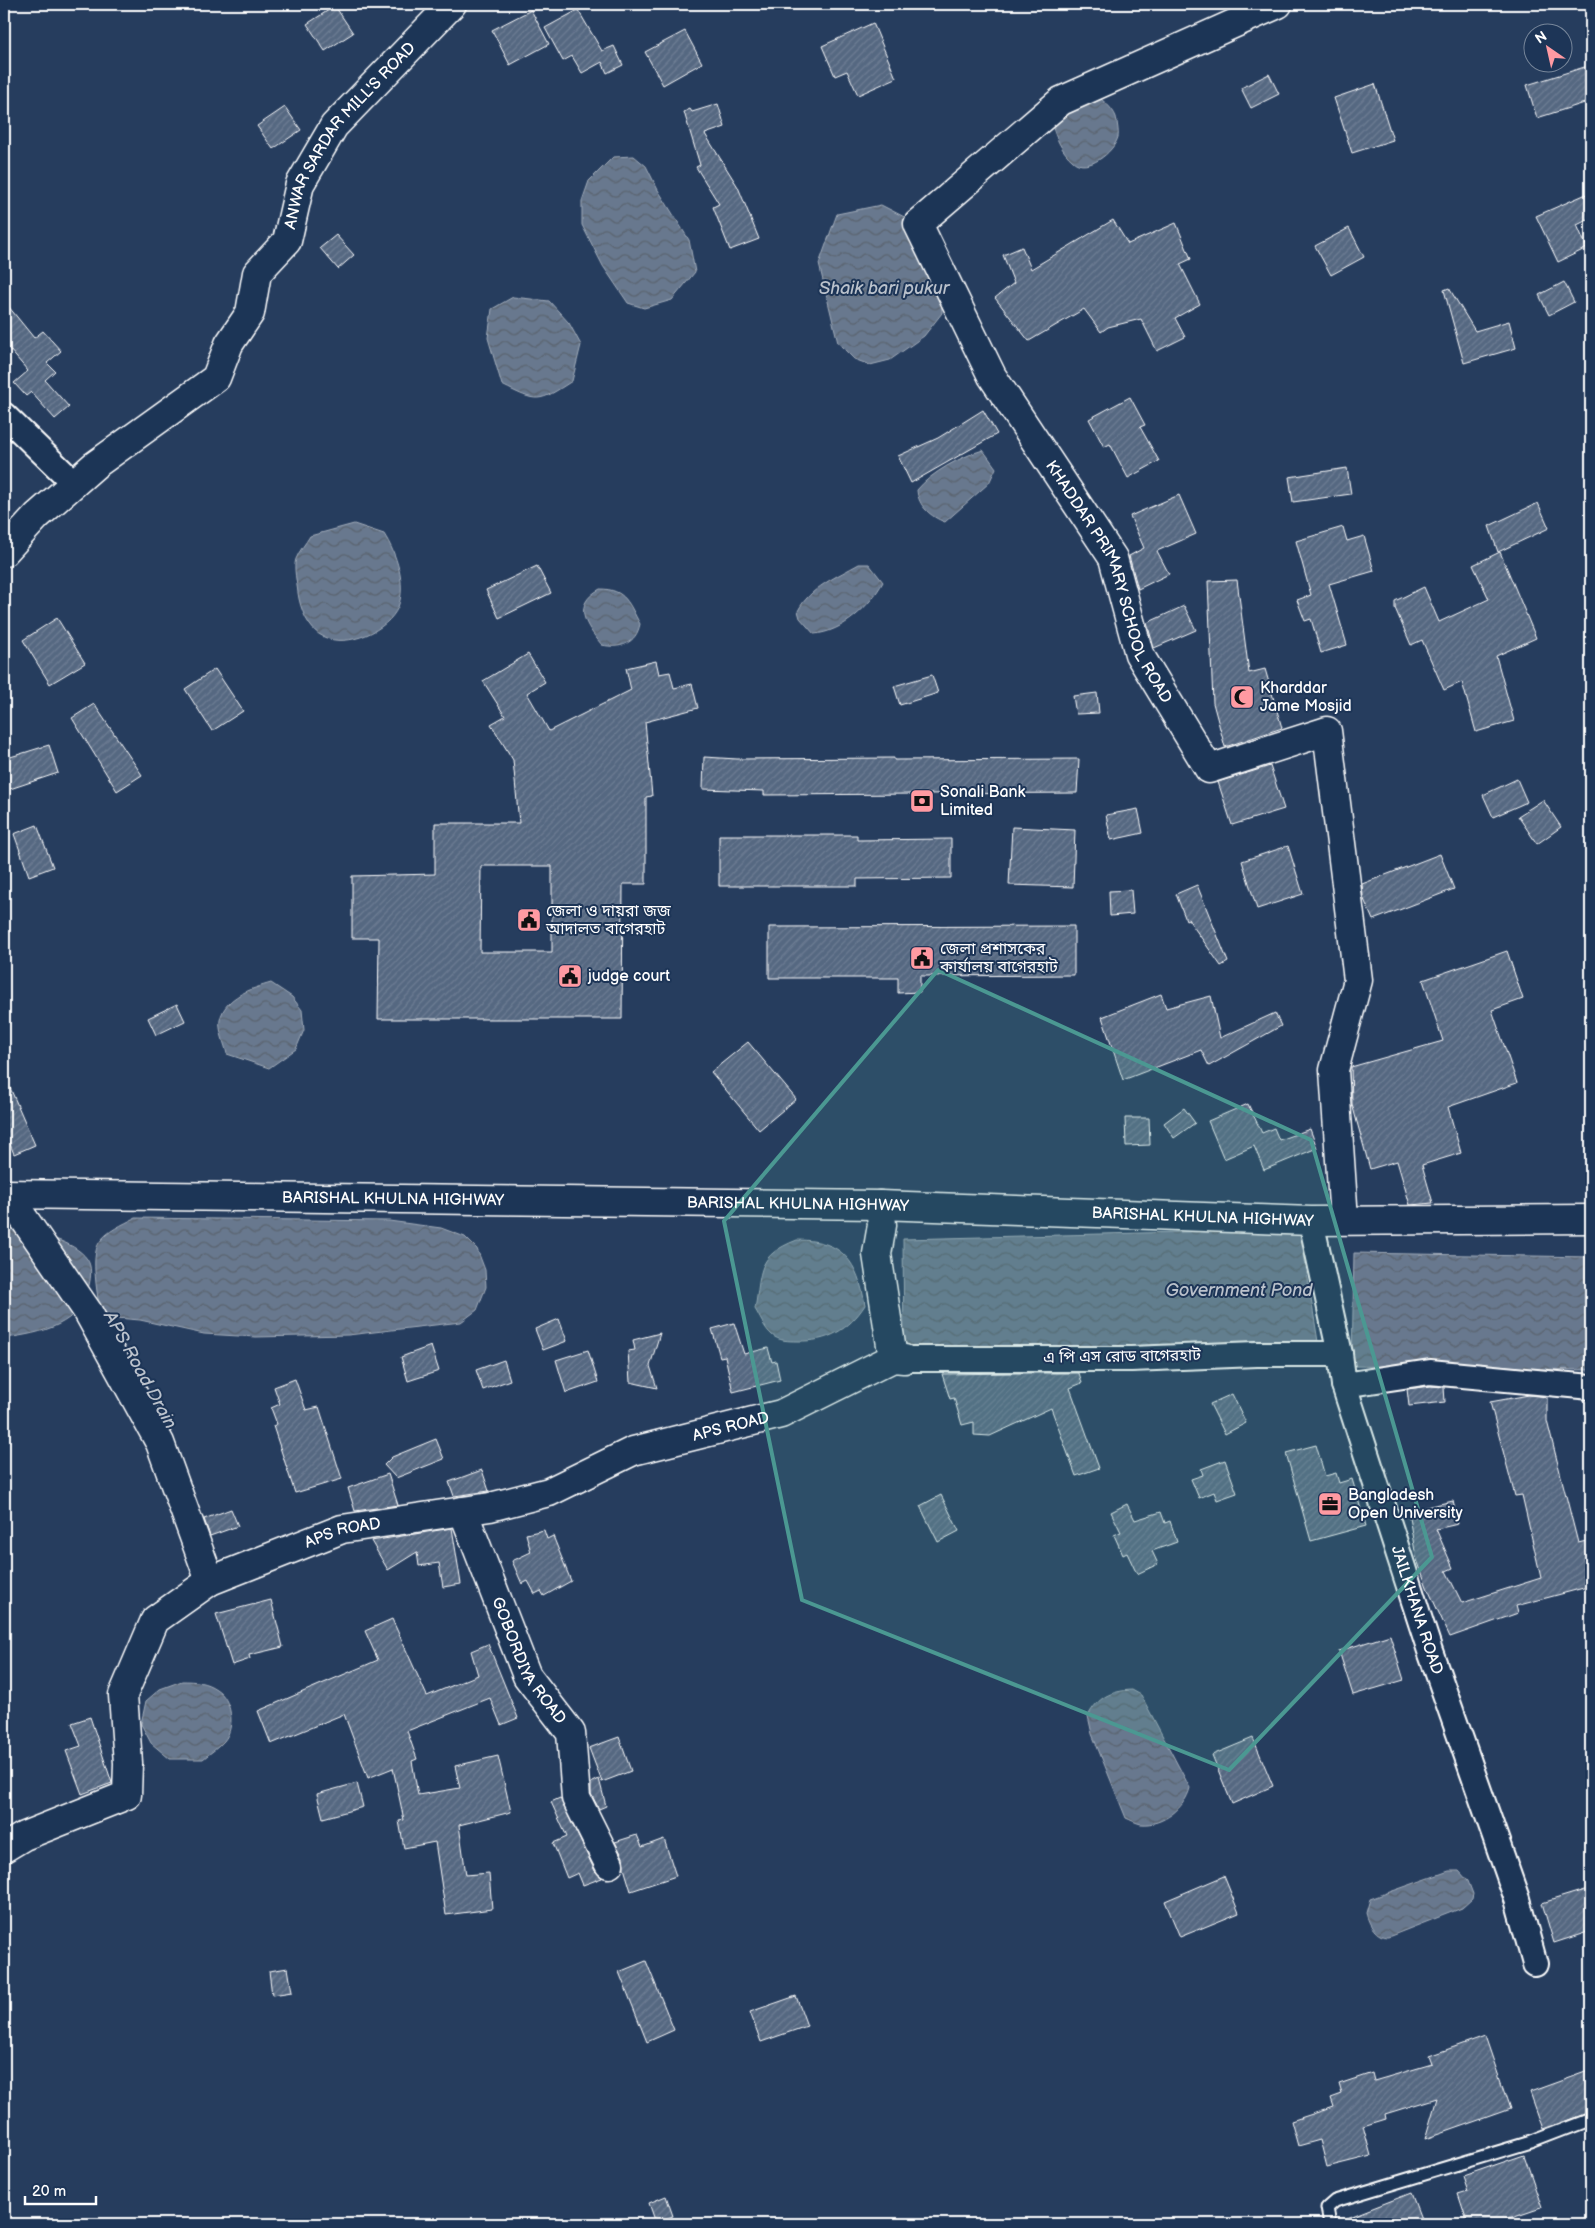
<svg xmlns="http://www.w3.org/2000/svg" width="1595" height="2228" font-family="'Balsamiq Sans','Noto Sans Bengali',sans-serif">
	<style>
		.water { fill: url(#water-waves); stroke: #a4aebb }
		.building { fill: url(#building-hatch); stroke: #fff; fill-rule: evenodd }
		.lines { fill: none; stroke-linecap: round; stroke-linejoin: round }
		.service-casing { stroke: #fff; stroke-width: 15 }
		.minor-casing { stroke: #fff; stroke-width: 28 }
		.tertiary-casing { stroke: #fff; stroke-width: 31 }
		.trunk-casing { stroke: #fff; stroke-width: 31 }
		.service { stroke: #1d3557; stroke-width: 11 }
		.minor { stroke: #1d3557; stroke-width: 24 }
		.tertiary { stroke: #1d3557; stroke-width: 28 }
		.trunk { stroke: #1d3557; stroke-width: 28 }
		.marked { fill: #4b9892; fill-opacity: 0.2; stroke: #4b9892; stroke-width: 4; stroke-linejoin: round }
		.labels { text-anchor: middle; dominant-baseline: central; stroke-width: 4; stroke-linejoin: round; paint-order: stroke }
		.street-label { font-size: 16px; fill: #fff; stroke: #1d3557 }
		.poi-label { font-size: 16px; fill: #fff; stroke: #1d3557; text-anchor: start }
		.water-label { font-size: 18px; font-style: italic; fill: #bbc2cc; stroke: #1d3557 }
	</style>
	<defs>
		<pattern id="water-waves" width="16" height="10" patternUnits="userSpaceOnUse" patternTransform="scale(1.25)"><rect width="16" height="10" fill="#67788e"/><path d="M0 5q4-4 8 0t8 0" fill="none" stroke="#5a626d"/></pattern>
		<pattern id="building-hatch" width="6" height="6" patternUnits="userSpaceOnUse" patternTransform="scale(1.25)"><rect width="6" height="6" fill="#556781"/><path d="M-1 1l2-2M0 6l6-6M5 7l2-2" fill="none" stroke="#6e7e94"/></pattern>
	</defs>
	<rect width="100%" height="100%" fill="#263d5e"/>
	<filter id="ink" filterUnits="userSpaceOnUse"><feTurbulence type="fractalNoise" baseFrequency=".02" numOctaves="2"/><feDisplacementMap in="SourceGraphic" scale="10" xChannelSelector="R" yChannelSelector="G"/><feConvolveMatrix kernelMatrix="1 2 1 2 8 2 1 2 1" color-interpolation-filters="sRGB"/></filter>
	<g filter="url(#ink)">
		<g class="water">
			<path d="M 1095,94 C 1102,100 1113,108 1116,117 C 1117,121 1119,133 1118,137 C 1114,152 1087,174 1073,161 C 1061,151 1055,136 1051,121 Z"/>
			<polygon points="634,156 646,166 658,190 689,240 695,272 672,300 644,308 628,303 603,266 582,225 582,201 589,181 613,157"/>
			<polygon points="881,205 918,224 941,281 942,313 924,336 890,360 870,365 854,359 838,343 819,264 837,214"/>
			<path d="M 513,297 L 549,301 L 569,323 L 581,345 L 572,381 C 538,403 538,403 502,385 L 488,338 L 492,309 Z"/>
			<path d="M 983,450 L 996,468 L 989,483 L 945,522 C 931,517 918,506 917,490 C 932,472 960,457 983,450 Z"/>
			<path d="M 354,524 L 384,534 C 396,553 407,584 398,607 C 388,631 347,648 324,637 C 308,630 300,608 298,593 C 297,583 293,567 296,559 C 299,551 306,543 310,536 Z"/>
			<path d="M 859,564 L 869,564 L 883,582 C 870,606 843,632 814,634 L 800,618 L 798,611 C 809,588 838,576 859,564 Z"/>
			<path d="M 600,589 C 626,589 629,604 640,624 C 636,644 620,649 602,645 C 586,626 571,605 600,589 Z"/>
			<path d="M 271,983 L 292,997 L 302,1010 L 304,1030 L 296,1049 L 269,1068 L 227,1054 C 225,1045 218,1029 220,1020 C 225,996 251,989 271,983 Z"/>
			<path d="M 135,1218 L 389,1221 L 441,1228 L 465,1237 L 477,1249 L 485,1270 L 486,1287 L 477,1310 L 461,1322 L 348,1335 L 256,1337 L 204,1334 L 140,1320 L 105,1317 L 100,1313 C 98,1296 90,1257 99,1243 C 106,1231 124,1224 135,1218 Z"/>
			<path d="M 18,1228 C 38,1235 74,1240 87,1259 C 92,1266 91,1277 89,1285 C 82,1325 41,1333 6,1338 L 4,1338 L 4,1230 Z"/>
			<polygon points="1300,1229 1319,1348 904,1352 903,1239"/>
			<path d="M 797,1240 C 843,1240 858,1262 865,1305 C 849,1330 827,1342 798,1341 C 788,1341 779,1341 772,1335 C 764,1328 760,1317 755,1309 C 762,1270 756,1256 797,1240 Z"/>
			<polygon points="1354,1253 1591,1257 1591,1370 1352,1366"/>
			<path d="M 182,1681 C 195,1681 206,1682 216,1689 C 232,1699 236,1727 224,1741 C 218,1748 210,1753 203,1759 L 170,1759 L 151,1743 L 141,1724 L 146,1701 L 160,1689 Z"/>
			<path d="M 1132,1690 L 1141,1695 L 1190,1788 C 1185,1808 1163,1826 1141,1824 C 1136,1823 1131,1820 1126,1818 L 1092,1734 L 1088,1716 C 1098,1697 1111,1691 1132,1690 Z"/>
			<path d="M 1449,1871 L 1459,1871 L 1468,1881 L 1473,1894 L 1472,1899 L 1462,1908 L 1388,1937 C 1376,1937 1369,1925 1366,1913 L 1370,1899 Z"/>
		</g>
		<g class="building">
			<polygon points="335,6 353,33 325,51 307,24"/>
			<polygon points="531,10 549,44 510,65 492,30"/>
			<polygon points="578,10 602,51 614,46 623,65 607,73 602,62 582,73 572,56 563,61 545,28"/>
			<polygon points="873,23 896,78 858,95 847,71 835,76 822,46"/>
			<polygon points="685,31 702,63 663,85 645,52"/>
			<polygon points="1591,65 1591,101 1537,118 1527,85"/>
			<polygon points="1269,74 1279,94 1251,108 1241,88"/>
			<polygon points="1375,84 1393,140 1352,153 1334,98"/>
			<polygon points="718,104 725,127 705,134 738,187 759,239 730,250 713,207 719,204 696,167 700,165 684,112 690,109 692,112"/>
			<polygon points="285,107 301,130 273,149 257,126"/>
			<polygon points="1591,192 1591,218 1577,225 1587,248 1558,262 1536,216"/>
			<polygon points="1113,220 1128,244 1176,223 1191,259 1180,264 1200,304 1175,318 1185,337 1157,351 1141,319 1108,327 1101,332 1084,309 1029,341 995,298 1014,283 1003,255 1022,247 1031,269"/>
			<polygon points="1349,228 1364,257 1331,275 1315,246"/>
			<polygon points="336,235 354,255 338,269 320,248"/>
			<polygon points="1564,282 1574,302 1549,315 1539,295"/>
			<polygon points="1449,288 1475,331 1509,321 1516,348 1464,363 1444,290"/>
			<polygon points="4,301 34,338 43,331 61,351 47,363 55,371 45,380 69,407 55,419 31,392 26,396 14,383 28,371 4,343"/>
			<polygon points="1130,397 1145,425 1140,427 1159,461 1128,478 1110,444 1104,447 1089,419"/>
			<polygon points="983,410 997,434 911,483 898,456 938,438"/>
			<polygon points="1347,468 1351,494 1293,502 1289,477"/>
			<polygon points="1179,495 1196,534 1157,551 1169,574 1138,589 1129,556 1144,548 1130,516"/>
			<polygon points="1538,503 1549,528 1498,552 1489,526"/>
			<polygon points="1343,527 1347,541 1364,536 1374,571 1329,584 1347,645 1321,653 1311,619 1305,621 1297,600 1311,595 1296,541"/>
			<polygon points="1500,552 1536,638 1496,656 1514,721 1476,732 1462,682 1444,690 1422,640 1411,645 1395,608 1395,601 1424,587 1439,622 1489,599 1473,565"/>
			<polygon points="537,566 551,593 499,618 486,590"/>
			<polygon points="1237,580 1249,673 1265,669 1282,728 1225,747 1213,703 1208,581"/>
			<polygon points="1184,606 1196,630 1154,648 1147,623"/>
			<polygon points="57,618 85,663 50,684 23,640"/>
			<path d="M 528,654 L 545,682 L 527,693 L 549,731 L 631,690 L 626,668 L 656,661 L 659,674 L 670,672 L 674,688 L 692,684 L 698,708 L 645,722 L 652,796 L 646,797 L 646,884 L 623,884 L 622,1019 L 378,1019 L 379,938 L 352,938 L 352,876 L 435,874 L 435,823 L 519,823 L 513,760 L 491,724 L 505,716 L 483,681 ZM 481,866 L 552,866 L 552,952 L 480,952 Z"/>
			<polygon points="215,669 243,711 212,731 185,689"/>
			<polygon points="932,675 938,693 900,705 894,686"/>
			<polygon points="1097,693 1099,713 1076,714 1073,696"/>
			<polygon points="94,704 142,775 117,791 72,718"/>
			<polygon points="49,745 58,773 4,791 4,759"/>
			<polygon points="704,757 737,759 894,758 894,760 1079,759 1077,793 764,795 764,791 703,789"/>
			<polygon points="1270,766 1284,809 1232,825 1218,782"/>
			<polygon points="1517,779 1527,802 1493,817 1483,795"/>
			<polygon points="1543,800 1561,827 1537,844 1518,816"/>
			<polygon points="1138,809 1143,833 1111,840 1106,815"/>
			<polygon points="37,825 53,867 29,876 14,834"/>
			<polygon points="1012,827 1075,830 1073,887 1009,885"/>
			<polygon points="719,835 857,835 857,840 951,839 951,878 857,879 857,886 719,886"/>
			<polygon points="1288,846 1303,894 1257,909 1242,861"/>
			<polygon points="1440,854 1454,889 1373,920 1363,897 1362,884"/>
			<polygon points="1197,885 1228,962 1221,966 1188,919 1186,920 1176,894"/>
			<polygon points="1131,890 1133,914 1110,916 1109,891"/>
			<polygon points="1074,926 1074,975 920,976 920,992 898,993 898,978 769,978 769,927"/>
			<polygon points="1507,951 1523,999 1492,1010 1517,1083 1448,1107 1461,1153 1422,1165 1433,1203 1410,1205 1397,1161 1370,1169 1352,1104 1351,1067 1443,1041 1423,980"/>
			<polygon points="1161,994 1166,1008 1211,996 1220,1038 1275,1013 1281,1026 1209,1066 1201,1050 1123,1080 1102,1017"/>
			<polygon points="177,1004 185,1021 156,1035 148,1018"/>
			<polygon points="748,1042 796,1099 759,1130 711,1072"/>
			<polygon points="4,1074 35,1145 14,1154 4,1130"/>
			<polygon points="1248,1104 1262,1133 1274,1128 1279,1140 1310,1129 1317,1148 1264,1170 1254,1146 1224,1159 1208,1121"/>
			<polygon points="1184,1108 1195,1123 1174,1138 1164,1123"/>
			<polygon points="1125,1118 1149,1118 1150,1145 1126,1146"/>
			<polygon points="559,1319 567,1341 543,1350 535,1329"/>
			<polygon points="734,1323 744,1354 768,1348 772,1362 776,1361 780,1380 733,1392 725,1356 720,1357 712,1329"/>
			<polygon points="660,1333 650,1366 657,1388 630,1382 628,1351 635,1350 633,1340"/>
			<polygon points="431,1346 439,1371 408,1381 401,1357"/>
			<polygon points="588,1350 598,1382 566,1393 556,1360"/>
			<polygon points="504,1360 510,1380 483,1390 476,1370"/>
			<polygon points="1016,1373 1079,1373 1082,1383 1070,1388 1099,1468 1076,1476 1051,1408 990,1436 974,1435 974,1422 962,1425 954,1398 950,1399 942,1374"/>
			<polygon points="295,1379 306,1410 319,1407 342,1479 295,1493 273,1426 277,1424 271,1408 280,1404 274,1387"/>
			<polygon points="1430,1386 1444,1387 1445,1402 1409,1406 1407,1389"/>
			<polygon points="1232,1394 1246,1423 1225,1434 1210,1404"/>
			<polygon points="1529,1395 1547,1397 1547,1421 1578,1543 1591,1540 1591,1586 1516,1606 1518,1613 1450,1637 1427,1587 1416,1557 1408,1511 1453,1501 1458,1524 1436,1529 1453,1568 1446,1571 1462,1603 1541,1578 1522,1495 1515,1496 1490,1402"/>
			<polygon points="436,1439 444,1459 396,1478 384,1465 392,1457"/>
			<polygon points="1316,1445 1325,1476 1336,1473 1339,1483 1352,1479 1366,1526 1311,1541 1286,1453"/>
			<polygon points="1225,1460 1237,1493 1217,1500 1214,1492 1199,1498 1191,1479 1203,1475 1201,1469"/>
			<polygon points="482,1470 489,1491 454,1496 449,1482"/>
			<polygon points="388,1474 398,1505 355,1511 348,1488"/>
			<polygon points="941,1495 959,1531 938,1542 920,1506"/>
			<polygon points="1127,1504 1135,1520 1161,1512 1165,1523 1170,1521 1177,1542 1152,1551 1158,1564 1137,1574 1127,1553 1123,1555 1114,1535 1121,1532 1111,1512"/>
			<polygon points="231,1509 238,1526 210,1536 204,1519"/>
			<polygon points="452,1528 461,1584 443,1587 439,1563 419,1566 417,1552 388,1570 371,1541"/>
			<polygon points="544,1530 547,1539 553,1536 571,1581 544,1596 541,1591 535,1594 528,1581 522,1584 512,1561 531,1552 526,1534"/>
			<polygon points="271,1600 283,1647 249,1655 250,1659 232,1665 216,1614"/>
			<polygon points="392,1619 427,1696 478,1675 471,1651 488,1644 518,1718 501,1725 490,1698 407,1731 417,1759 412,1761 418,1795 460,1788 455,1766 498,1756 511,1812 459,1825 466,1875 489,1873 492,1909 446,1915 435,1842 404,1848 399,1821 404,1820 393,1768 368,1778 344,1714 271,1744 258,1711 378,1660 365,1631"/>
			<polygon points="1390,1635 1404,1680 1353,1695 1339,1651"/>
			<polygon points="90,1717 112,1783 82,1794 66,1751 81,1746 72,1723"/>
			<polygon points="619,1737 631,1771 602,1782 589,1748"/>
			<polygon points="1253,1738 1273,1786 1232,1804 1212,1755"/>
			<polygon points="599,1779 606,1806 599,1809 591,1794 591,1783"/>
			<polygon points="357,1783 363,1807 323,1818 317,1794"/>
			<polygon points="560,1798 595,1871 602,1878 583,1885 578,1873 567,1878 553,1843 567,1837 551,1802"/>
			<polygon points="637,1835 642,1847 664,1839 676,1876 631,1891 624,1868 623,1857 615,1842"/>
			<polygon points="1224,1876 1239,1913 1180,1937 1165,1901"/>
			<polygon points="1591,1888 1591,1931 1554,1943 1542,1903"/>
			<polygon points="646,1961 674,2030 647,2042 619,1972"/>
			<polygon points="288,1968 292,1992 272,1995 269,1971"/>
			<polygon points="796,1996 807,2026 761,2042 750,2012"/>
			<polygon points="1485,2036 1510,2109 1425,2139 1437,2098 1385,2114 1386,2119 1363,2126 1371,2156 1327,2167 1320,2140 1298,2146 1291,2121 1334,2107 1331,2098 1342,2094 1339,2084 1372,2073 1374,2081 1432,2064 1429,2056"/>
			<polygon points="1591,2070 1591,2112 1543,2129 1530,2092"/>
			<polygon points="1524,2155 1542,2207 1492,2224 1468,2224 1458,2194 1468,2191 1463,2176"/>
			<polygon points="1411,2193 1423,2224 1337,2224 1337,2222"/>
			<polygon points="666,2196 673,2216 656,2223 649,2203"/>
		</g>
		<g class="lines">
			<defs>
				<polyline id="service" points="1330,2224 1327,2208 1335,2201 1531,2142 1591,2119"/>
				<g id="minor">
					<polyline points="4,415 74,483"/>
					<path id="s1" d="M 1311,1221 L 1340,1354 L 1344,1385 L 1430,1651 L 1517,1899 L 1535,1964"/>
					<polyline points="904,1359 1131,1359 1257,1354 1340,1354"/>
					<polyline points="1344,1385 1430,1372 1591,1387"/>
				</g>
				<g id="tertiary">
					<path id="s2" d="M 1278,4 L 1061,101 L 918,224 L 992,376 L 1113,558 L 1139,654 L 1209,769 L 1327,731 L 1358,980 L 1334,1070 L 1344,1220"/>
					<path id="s3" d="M 4,552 L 37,516 L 95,465 L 216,378 L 229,344 L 250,313 L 257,273 L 287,241 L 300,184 L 334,126 L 452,4"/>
					<path id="s4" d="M 7,1194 L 88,1312 L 160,1443 L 210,1581 L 342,1529 L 490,1507 L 549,1492 L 633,1451 L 781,1414 L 893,1358 L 904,1359"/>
					<polyline points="880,1205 882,1225 877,1254 893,1358"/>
					<path id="s5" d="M 463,1511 L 527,1676 L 571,1733 L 576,1798 L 609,1864"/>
					<polyline points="4,1848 24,1836 127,1795 128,1763 123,1695 155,1620 210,1581"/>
				</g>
				<g id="trunk">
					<path id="s6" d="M 4,1194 L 880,1205 L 1311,1221 L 1591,1219"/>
				</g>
			</defs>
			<use href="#service" class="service-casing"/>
			<use href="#minor" class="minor-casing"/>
			<use href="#tertiary" class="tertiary-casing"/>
			<use href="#trunk" class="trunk-casing"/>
			<use href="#service" class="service"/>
			<use href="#minor" class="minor"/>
			<use href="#tertiary" class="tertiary"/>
			<use href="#trunk" class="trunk"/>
		</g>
	</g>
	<path class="marked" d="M 938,970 L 1311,1140 L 1432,1557 L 1229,1770 L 802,1600 L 724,1221 Z"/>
	<defs>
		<symbol id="mosque-square" viewBox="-11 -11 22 22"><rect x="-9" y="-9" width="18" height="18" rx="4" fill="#ff9aa2" stroke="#1d3557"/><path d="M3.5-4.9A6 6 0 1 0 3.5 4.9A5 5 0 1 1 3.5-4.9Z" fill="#111"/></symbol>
		<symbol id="bank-square" viewBox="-11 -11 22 22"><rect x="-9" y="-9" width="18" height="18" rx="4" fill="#ff9aa2" stroke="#1d3557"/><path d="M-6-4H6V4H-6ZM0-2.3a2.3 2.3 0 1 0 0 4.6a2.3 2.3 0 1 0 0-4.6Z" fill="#111"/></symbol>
		<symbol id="civic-square" viewBox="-11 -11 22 22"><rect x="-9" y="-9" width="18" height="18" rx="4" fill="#ff9aa2" stroke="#1d3557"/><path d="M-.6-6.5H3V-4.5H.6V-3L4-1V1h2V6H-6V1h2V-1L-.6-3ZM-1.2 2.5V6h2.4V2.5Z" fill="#111"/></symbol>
		<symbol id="office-square" viewBox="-11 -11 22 22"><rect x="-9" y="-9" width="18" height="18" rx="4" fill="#ff9aa2" stroke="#1d3557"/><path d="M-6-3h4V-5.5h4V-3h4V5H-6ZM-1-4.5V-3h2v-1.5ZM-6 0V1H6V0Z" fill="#111"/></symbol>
	</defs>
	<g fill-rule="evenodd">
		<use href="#mosque-square" x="1228" y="683" width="28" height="28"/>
		<use href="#bank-square" x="908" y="787" width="28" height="28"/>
		<use href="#civic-square" x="515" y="906" width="28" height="28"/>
		<use href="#civic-square" x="908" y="944" width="28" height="28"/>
		<use href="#civic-square" x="556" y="962" width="28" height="28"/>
		<use href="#office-square" x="1316" y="1490" width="28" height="28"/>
	</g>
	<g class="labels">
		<g class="street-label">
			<text stroke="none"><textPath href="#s3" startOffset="559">ANWAR SARDAR MILL'S ROAD</textPath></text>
			<text stroke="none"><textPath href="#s2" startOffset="834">KHADDAR PRIMARY SCHOOL ROAD</textPath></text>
			<text stroke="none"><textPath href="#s6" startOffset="389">BARISHAL KHULNA HIGHWAY</textPath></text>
			<text stroke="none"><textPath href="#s6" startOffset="794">BARISHAL KHULNA HIGHWAY</textPath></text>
			<text stroke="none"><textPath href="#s6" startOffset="1199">BARISHAL KHULNA HIGHWAY</textPath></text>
			<text transform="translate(1122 1357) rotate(-1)">এ পি এস রোড বাগেরহাট</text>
			<text stroke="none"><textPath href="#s4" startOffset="986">APS ROAD</textPath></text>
			<text stroke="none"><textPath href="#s4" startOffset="581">APS ROAD</textPath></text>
			<text stroke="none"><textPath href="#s1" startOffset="404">JAILKHANA ROAD</textPath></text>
			<text stroke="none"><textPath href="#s5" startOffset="164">GOBORDIYA ROAD</textPath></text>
		</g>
		<g class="poi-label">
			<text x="1260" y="688">Kharddar<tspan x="1260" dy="18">Jame Mosjid</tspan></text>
			<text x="940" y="792">Sonali Bank<tspan x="940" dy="18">Limited</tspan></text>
			<text x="546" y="911">জেলা ও দায়রা জজ<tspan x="546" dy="18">আদালত বাগেরহাট</tspan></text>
			<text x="940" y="949">জেলা প্রশাসকের<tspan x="940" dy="18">কার্যালয় বাগেরহাট</tspan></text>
			<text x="588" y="976">judge court</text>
			<text x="1348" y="1495">Bangladesh<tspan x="1348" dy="18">Open University</tspan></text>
		</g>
		<g class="water-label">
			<text x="884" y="288">Shaik bari pukur</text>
			<text x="1239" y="1290">Government Pond</text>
			<text transform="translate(140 1370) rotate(61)">APS Road Drain</text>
		</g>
	</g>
	<rect width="1595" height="2228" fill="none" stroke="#1d3557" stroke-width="20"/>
	<rect x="10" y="10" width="1575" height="2208" fill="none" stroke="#fff" stroke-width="2" filter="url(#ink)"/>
	<g transform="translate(1548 48) rotate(326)"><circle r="24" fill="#1d3557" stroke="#77869a"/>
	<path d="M0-4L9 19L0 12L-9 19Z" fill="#ff9aa2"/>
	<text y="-8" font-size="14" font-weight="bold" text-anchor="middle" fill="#ffffff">N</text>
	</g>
	<path d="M25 2196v8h71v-8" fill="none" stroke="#ffffff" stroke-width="2.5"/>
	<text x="32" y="2196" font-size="15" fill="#ffffff" stroke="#1d3557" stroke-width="4" paint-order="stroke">20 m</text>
</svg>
